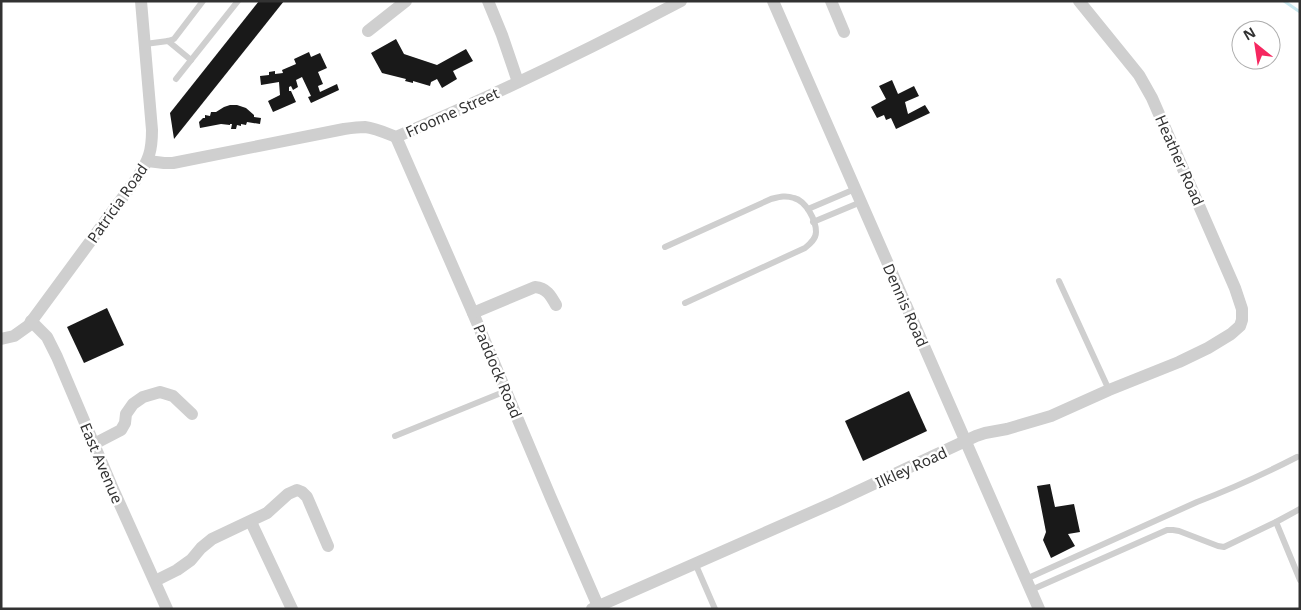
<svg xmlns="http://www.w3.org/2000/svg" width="1301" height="610" font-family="'Noto Sans',sans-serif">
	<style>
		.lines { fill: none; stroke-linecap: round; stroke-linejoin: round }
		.stream { stroke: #cae9f0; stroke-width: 3 }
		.building { fill: #191919 }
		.lane { stroke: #cfcfcf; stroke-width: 6 }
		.street { stroke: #cfcfcf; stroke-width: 12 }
		.labels { text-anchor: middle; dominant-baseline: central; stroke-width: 5; stroke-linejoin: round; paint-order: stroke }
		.street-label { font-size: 15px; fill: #323232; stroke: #fff }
	</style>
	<rect width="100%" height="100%" fill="#fff"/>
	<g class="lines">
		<polyline class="stream" points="1284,1 1300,12"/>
	</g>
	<g class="building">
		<polygon points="259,1 284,1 174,139 170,113"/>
		<polygon points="396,39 404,54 437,65 466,49 473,61 453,71 457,79 442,88 437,79 431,82 430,86 413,81 413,83 405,81 406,79 382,73 371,53"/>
		<polygon points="309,52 311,57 320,53 327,68 318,72 323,84 318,86 320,92 337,84 339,90 311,103 308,97 311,96 302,77 296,80 298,87 293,90 291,86 289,87 289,91 291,91 296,102 273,112 268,101 280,95 279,82 261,85 260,76 269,75 269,72 275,71 275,74 283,73 282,70 296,64 294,59"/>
		<polygon points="892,80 898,94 914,86 919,96 905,102 908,114 925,105 930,113 896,129 891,118 886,120 884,115 877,118 871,107 886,99 879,86"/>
		<polygon points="230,105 237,105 246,108 254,115 254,117 261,118 260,124 247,122 246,125 241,124 241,126 237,125 236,129 231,129 232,124 230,124 230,125 221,124 200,128 199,122 203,118 205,118 205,115 210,116 211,112 216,112 224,107"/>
		<polygon points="107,308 124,345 84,363 67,327"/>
		<polygon points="909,391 927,431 863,461 845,421"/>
		<polygon points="1050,484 1055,507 1074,504 1080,532 1068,534 1075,546 1051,558 1043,540 1046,532 1037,486"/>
	</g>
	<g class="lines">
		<g class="lane">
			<polyline points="168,41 191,60"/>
			<polyline points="145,44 168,41 174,39 203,1"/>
			<polyline points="176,79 238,1"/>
			<polyline points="808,209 855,189"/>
			<polyline points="813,222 861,202"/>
			<path d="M 665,247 L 771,199 C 779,197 785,195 794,198 C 806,201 816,220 816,232 C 816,239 810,244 805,248 L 685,303"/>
			<polyline points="1059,281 1109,390"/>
			<polyline points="395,436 506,391"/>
			<polyline points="1276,522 1300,580"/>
			<polyline points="695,563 715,609"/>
			<path d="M 1026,579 L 1197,502 C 1231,489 1264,474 1297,457"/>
			<polyline points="1031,590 1167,530 1173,530 1179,531 1218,546 1224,547 1276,522 1300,509"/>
		</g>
		<g class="street">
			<polyline points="488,1 502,35 518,82"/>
			<polyline points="773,1 1039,609"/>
			<polyline points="831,1 844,32"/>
			<polyline points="368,31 406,1"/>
			<polyline points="396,137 473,313 551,498 598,606"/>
			<path d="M 148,161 L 164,163 L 173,163 L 344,129 C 351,128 358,127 365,127 C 375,128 386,133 396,137 C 493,96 588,50 681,1"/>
			<path d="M 473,313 L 535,287 C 547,288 551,296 556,305"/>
			<polyline points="31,321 47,337 57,357 113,489 167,609"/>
			<path d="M 1,339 L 14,336 L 28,326 L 137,178 C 149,160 152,151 152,130 L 141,1"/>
			<polyline points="94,444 121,430 125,423 126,414 133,404 143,397 160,392 173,396 192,414"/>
			<polyline points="251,522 292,609"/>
			<polyline points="155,581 177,570 191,560 201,548 212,539 267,513 288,494 297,490 302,492 307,497 328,546"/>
			<polyline points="592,609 835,502 976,436 985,433 1007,429 1051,416 1109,390 1179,362 1208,348 1231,334 1240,326 1242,320 1242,309 1235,288 1152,98 1139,75 1079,1"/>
		</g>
	</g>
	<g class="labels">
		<g class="street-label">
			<text transform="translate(452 112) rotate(-24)">Froome Street</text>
			<text transform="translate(1180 160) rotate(66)">Heather Road</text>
			<text transform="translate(117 203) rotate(-55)">Patricia Road</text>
			<text transform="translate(906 305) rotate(66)">Dennis Road</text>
			<text transform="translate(498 371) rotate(67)">Paddock Road</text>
			<text transform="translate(102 463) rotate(67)">East Avenue</text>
			<text transform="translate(911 467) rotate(-25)">Ilkley Road</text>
		</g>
	</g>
	<rect width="1301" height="610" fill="none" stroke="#323232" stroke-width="5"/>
	<g transform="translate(1256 45) rotate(330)"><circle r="24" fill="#ffffff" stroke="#adadad"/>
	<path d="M0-4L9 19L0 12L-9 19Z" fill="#f62760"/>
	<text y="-8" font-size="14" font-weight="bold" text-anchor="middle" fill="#323232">N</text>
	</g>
</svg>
